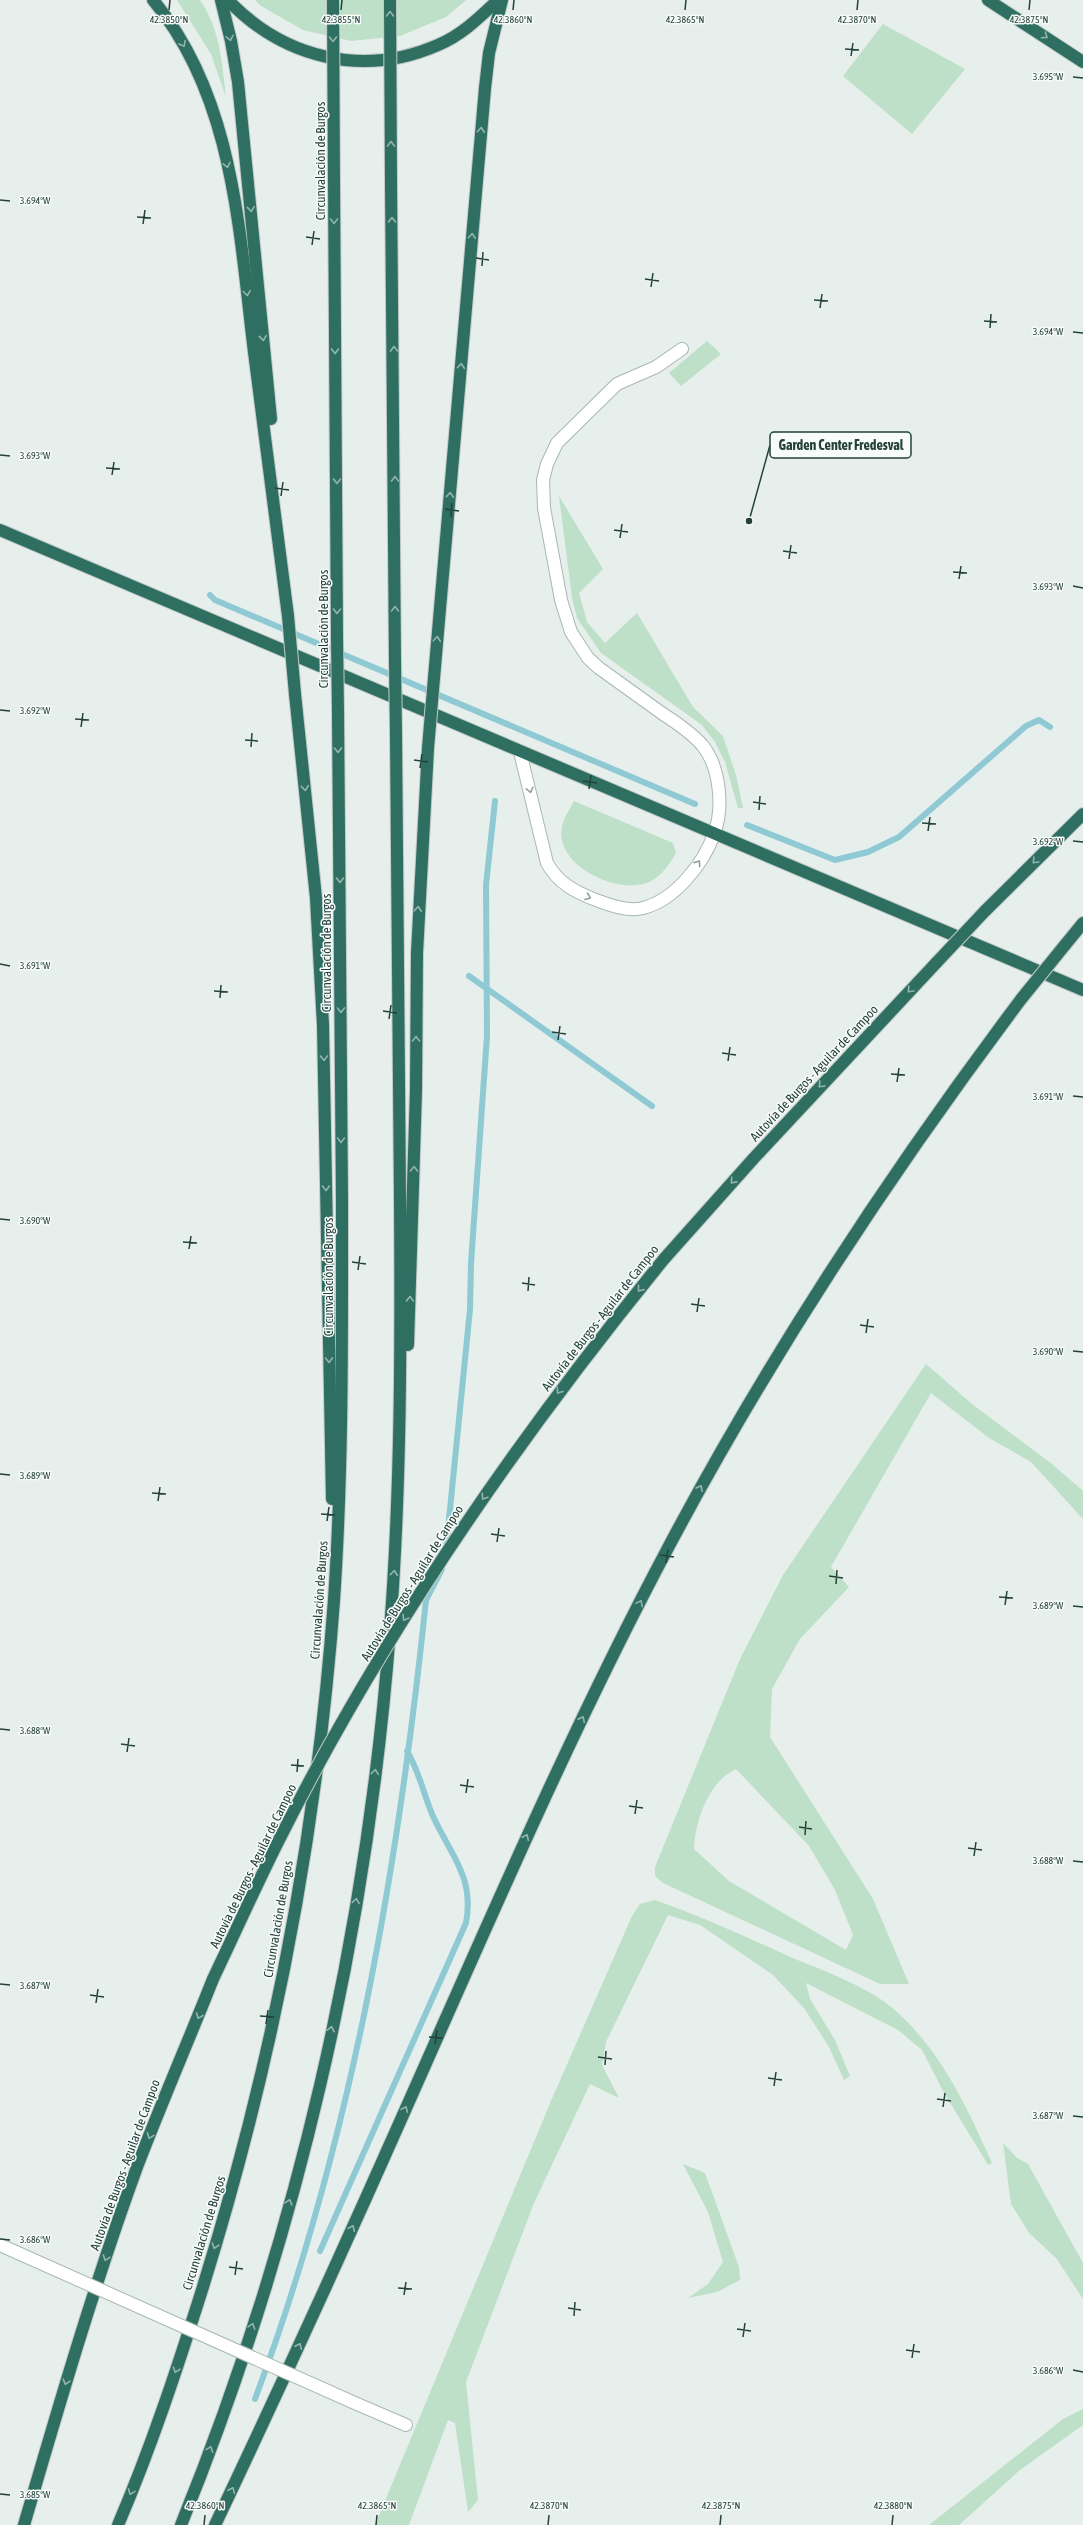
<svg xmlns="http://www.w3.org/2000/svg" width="1083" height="2525" font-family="'Asap Condensed',sans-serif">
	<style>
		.green { fill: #bfe0c8; fill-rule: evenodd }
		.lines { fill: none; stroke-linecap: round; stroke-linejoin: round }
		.stream { stroke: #8ec9d4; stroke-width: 6 }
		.minor-casing { stroke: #a8b8b2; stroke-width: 14 }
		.highway-casing { stroke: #c2cac8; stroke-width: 14 }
		.minor { stroke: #fff; stroke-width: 12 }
		.highway { stroke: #2f6f62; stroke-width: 12 }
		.minor-bridge-casing { stroke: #a8b8b2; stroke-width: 14; stroke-linecap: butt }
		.highway-bridge-casing { stroke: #c2cac8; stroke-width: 14; stroke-linecap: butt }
		.minor-bridge { stroke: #fff; stroke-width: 12 }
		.highway-bridge { stroke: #2f6f62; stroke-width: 12 }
		.oneway { stroke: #93b5ae }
		.oneway2 { stroke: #92a09c }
		.ticks { fill: none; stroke: #24423a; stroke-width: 1.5 }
		.labels { text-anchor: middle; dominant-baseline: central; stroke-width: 3; stroke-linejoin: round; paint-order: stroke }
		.street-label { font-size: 13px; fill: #24423a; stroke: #f7fbf9 }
		.ticks-label { font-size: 10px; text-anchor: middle; fill: #24423a; stroke: #f7fbf9; stroke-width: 3; stroke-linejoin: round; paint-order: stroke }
		.leader { fill: none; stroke: #24423a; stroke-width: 1.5 }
		.callout-dot { fill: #24423a; stroke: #f7fbf9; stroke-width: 1.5 }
		.callout { fill: #f7fbf9; stroke: #24423a; stroke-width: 1.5 }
		.callout-label { font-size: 14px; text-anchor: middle; font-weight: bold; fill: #24423a }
	</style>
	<rect width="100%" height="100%" fill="#e6efeb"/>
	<g class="green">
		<path d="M 177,0 L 200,0 C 220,29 222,62 226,97 L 211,54 Z"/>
		<polygon points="255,0 466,0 446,17 400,36 351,41 303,30 261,6"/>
		<polygon points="883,24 965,69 912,134 843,76"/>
		<polygon points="707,341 721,354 681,386 669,373"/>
		<polygon points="559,496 603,569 579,593 587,622 605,643 637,613 693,707 723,736 736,775 743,808 738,808 725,762 715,742 702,725 601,653 577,618 572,598"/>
		<path d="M 574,801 L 673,843 L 676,853 C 669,865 662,876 649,882 C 616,896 550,863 563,823 C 565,815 571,808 574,801 Z"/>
		<path d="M 926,1364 L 972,1404 L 1052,1464 L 1083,1491 L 1083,1519 L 1031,1462 L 989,1438 L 931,1393 L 831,1567 L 849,1587 L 800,1639 L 772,1689 L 770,1737 L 873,1899 L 909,1984 L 880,1984 L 663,1883 L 655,1876 L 655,1867 L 740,1659 L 783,1575 ZM 736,1769 L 809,1846 L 835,1890 L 853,1935 L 846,1950 L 729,1881 L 694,1849 C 695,1821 709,1781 736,1769 Z"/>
		<path d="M 655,1900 C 703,1917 749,1938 795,1959 C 825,1971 865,1986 890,2006 C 939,2046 967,2107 992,2163 L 988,2165 L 943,2091 L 922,2050 L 898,2030 L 806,1983 L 810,1999 L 835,2040 L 850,2076 L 844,2080 L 829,2047 L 804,2008 L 773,1975 L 700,1925 L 668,1915 L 606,2042 L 602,2065 L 619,2098 L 590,2084 L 534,2203 L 466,2382 L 478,2500 L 468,2512 L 455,2423 L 448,2420 L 409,2525 L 375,2525 L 551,2101 L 632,1916 L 640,1904 Z"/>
		<polygon points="1003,2143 1017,2158 1028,2164 1083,2263 1083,2299 1056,2258 1029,2233 1011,2204"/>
		<polygon points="683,2164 705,2173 739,2267 740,2280 717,2292 688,2298 708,2284 723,2262 708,2212"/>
		<polygon points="1083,2409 1083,2425 1020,2470 959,2525 929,2525 1063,2419"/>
	</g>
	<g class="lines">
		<g class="stream">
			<polyline points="210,595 215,600 695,804"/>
			<polyline points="747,825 835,860 868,852 899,837 1026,726 1039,720 1050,727"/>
			<polyline points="469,976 652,1106"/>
			<polyline points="446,1549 470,1309 471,1263 487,1036 486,885 495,801"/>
			<path d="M 320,2251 L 466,1923 C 475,1876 449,1853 432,1814 C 423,1792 419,1771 407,1751"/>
			<path d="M 255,2399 C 351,2143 398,1871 426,1600 L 442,1569"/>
		</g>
		<defs>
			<g id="minor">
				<path d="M 520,752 L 547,863 C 558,883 575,892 596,900 C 610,905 628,912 643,908 C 675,900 704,863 714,834 C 724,808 720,768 703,746 C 692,733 677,723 663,714 C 642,699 620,683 599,668 L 588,658 L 571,632 L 561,600 L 544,508 L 543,480 L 547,464 L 557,443 L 617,384 L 656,367 L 682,349"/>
				<polyline points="0,2245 18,2253"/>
				<polyline points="357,2404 406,2425"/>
			</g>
			<g id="highway">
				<path d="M 153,0 C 234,97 239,231 254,352 C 265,440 277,528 288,616"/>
				<polyline points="221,0 231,41 238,82 271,419"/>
				<path d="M 228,0 C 283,58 363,78 438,45 C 462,35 480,17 498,0"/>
				<polyline points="988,0 1083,62"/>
				<polyline points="334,182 337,637"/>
				<polyline points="391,183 395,662"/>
				<polyline points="0,530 1083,990"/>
				<polyline points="434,678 485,88 489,53 502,0"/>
				<polyline points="295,694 316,898 323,1025 332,1499"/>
				<polyline points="985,911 1083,814"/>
				<polyline points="1065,945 1083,923"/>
				<polyline points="664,1259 754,1158 937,962"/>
				<polyline points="408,1345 416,1090 417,953 428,748"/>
				<path d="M 24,2525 C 59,2405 94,2285 137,2167 C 161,2104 188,2042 213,1979"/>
				<path d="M 118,2525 C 151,2448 177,2369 202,2290 C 272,2066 317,1834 334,1600 C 343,1467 342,1334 342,1202 C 341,1038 340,874 338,711"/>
				<path d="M 181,2525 C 296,2242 367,1935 390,1630 C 401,1487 401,1344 400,1200 C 400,1045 398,890 396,734"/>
				<path d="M 215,2525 C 281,2386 345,2246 407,2106 C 491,1917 572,1728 669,1546 C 771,1354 891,1172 1022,998"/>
			</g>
		</defs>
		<use href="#minor" class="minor-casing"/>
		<use href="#highway" class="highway-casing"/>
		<use href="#minor" class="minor"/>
		<use href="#highway" class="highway"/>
		<defs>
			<polyline id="minor-bridge" points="18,2253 357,2404"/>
			<g id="highway-bridge">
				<polyline points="333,0 334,182"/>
				<polyline points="390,0 391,183"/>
				<polyline points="288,616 295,694"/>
				<polyline points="337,637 338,711"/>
				<polyline points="395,662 396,734"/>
				<polyline points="428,748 434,678"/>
				<polyline points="937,962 985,911"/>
				<polyline points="1022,998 1065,945"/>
				<path d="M 213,1979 C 236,1931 257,1883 281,1836 C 385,1629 518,1438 664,1259"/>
			</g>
		</defs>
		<use href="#minor-bridge" class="minor-bridge-casing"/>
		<use href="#highway-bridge" class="highway-bridge-casing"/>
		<use href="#minor-bridge" class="minor-bridge"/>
		<use href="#highway-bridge" class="highway-bridge"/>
	</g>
	<defs><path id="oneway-chevron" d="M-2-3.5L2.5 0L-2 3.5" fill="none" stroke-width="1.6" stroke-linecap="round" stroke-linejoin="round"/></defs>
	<g class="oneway">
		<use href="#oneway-chevron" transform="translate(390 14) rotate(-90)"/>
		<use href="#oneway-chevron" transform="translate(1045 36) rotate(34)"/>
		<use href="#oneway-chevron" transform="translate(230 38) rotate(77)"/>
		<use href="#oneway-chevron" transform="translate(333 39) rotate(89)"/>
		<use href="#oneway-chevron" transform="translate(183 44) rotate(61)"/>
		<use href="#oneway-chevron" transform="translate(481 130) rotate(-85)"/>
		<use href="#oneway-chevron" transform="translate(391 144) rotate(-90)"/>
		<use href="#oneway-chevron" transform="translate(227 165) rotate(78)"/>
		<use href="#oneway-chevron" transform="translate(251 209) rotate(84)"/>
		<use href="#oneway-chevron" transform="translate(392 220) rotate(-91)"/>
		<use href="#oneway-chevron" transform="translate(334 221) rotate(90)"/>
		<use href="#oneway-chevron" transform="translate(472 236) rotate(-85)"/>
		<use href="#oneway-chevron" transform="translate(247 293) rotate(83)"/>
		<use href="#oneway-chevron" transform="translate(263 338) rotate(84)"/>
		<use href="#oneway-chevron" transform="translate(394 349) rotate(-91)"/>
		<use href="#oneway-chevron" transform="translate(335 351) rotate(89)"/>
		<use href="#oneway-chevron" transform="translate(461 366) rotate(-85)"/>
		<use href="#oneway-chevron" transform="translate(395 479) rotate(-90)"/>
		<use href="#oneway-chevron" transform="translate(337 481) rotate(90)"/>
		<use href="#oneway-chevron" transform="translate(450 495) rotate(-85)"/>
		<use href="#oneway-chevron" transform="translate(395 609) rotate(-90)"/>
		<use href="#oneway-chevron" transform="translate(337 611) rotate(90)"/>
		<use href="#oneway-chevron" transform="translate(437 639) rotate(-85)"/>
		<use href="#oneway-chevron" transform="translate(338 750) rotate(89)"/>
		<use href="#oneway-chevron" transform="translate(305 788) rotate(84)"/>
		<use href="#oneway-chevron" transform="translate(1035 861) rotate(135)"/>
		<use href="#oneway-chevron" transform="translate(340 880) rotate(90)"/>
		<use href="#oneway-chevron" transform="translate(418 909) rotate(-87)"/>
		<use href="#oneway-chevron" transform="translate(910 990) rotate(133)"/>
		<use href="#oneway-chevron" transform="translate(341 1010) rotate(90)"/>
		<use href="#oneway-chevron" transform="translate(416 1039) rotate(-90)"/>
		<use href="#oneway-chevron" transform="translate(324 1058) rotate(88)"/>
		<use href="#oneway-chevron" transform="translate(821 1085) rotate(133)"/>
		<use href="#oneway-chevron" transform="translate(341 1140) rotate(90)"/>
		<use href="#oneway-chevron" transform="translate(414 1169) rotate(-89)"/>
		<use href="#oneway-chevron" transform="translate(733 1181) rotate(132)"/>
		<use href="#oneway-chevron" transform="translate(326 1188) rotate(89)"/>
		<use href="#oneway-chevron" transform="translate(640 1289) rotate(129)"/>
		<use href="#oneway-chevron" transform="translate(410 1299) rotate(-88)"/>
		<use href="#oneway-chevron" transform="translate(329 1360) rotate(89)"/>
		<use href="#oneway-chevron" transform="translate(559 1391) rotate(127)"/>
		<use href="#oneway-chevron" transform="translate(700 1488) rotate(-61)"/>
		<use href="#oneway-chevron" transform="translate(484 1497) rotate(124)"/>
		<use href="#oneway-chevron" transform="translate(394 1573) rotate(-86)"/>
		<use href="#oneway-chevron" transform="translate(640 1603) rotate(-62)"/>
		<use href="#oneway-chevron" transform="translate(405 1618) rotate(121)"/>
		<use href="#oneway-chevron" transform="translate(582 1719) rotate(-64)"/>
		<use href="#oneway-chevron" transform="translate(375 1772) rotate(-83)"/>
		<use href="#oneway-chevron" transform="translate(526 1837) rotate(-65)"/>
		<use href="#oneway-chevron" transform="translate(356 1901) rotate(-81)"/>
		<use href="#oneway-chevron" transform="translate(199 2016) rotate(112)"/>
		<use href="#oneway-chevron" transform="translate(331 2029) rotate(-78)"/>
		<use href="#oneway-chevron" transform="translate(405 2109) rotate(-66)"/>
		<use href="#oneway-chevron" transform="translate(150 2136) rotate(111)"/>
		<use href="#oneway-chevron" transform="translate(289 2202) rotate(-74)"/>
		<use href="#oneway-chevron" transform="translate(352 2228) rotate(-66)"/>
		<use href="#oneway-chevron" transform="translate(215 2246) rotate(107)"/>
		<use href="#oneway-chevron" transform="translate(106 2258) rotate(109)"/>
		<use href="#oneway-chevron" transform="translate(252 2326) rotate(-72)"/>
		<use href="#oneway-chevron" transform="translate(299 2346) rotate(-65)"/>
		<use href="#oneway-chevron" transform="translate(176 2370) rotate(109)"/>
		<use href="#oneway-chevron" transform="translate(66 2382) rotate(107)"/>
		<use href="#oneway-chevron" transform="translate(210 2449) rotate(-70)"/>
		<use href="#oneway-chevron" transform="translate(232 2490) rotate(-65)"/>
		<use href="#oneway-chevron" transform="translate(131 2492) rotate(111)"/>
	</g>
	<g class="oneway2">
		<use href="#oneway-chevron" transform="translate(530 790) rotate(76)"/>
		<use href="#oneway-chevron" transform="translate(698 863) rotate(-55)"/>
		<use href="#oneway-chevron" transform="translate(588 897) rotate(21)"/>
	</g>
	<path class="ticks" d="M 169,10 L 170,0M 341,10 L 342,0M 513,10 L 514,0M 685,10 L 686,0M 857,10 L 858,0M 1029,10 L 1030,0M 845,49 L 859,50M 851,56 L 853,43M 1073,77 L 1083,78M 0,200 L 10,201M 137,217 L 151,218M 143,224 L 145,210M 306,237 L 320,239M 312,245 L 314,231M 476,258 L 489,260M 482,266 L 483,252M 645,279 L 659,281M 651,287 L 653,273M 814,300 L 828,301M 820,308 L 822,294M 984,321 L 997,322M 990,328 L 991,314M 1073,332 L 1083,333M 0,455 L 10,456M 106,468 L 120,469M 112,475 L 114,462M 275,488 L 289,490M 281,496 L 283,482M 445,509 L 459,511M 451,517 L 452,503M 614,530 L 628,532M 620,538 L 622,524M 783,551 L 797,553M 789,559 L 791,545M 953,572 L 967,573M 959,579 L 961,566M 1073,586 L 1083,588M 0,710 L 10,711M 75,719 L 89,720M 81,727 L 83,713M 245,740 L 258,741M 251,747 L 252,733M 414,760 L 428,762M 420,768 L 422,754M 583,781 L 597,783M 589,789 L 591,775M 753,802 L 766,804M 759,810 L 760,796M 922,823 L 936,824M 928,831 L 930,817M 1073,841 L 1083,842M 0,964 L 10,966M 214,991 L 228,992M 220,998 L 221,985M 383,1011 L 397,1013M 389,1019 L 391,1005M 552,1032 L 566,1034M 558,1040 L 560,1026M 722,1053 L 736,1055M 728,1061 L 730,1047M 891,1074 L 905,1075M 897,1082 L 899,1068M 1073,1096 L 1083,1097M 0,1219 L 10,1220M 183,1242 L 197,1243M 189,1249 L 191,1236M 352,1262 L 366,1264M 358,1270 L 360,1256M 522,1283 L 535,1285M 528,1291 L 529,1277M 691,1304 L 705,1306M 697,1312 L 699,1298M 860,1325 L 874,1327M 866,1333 L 868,1319M 1073,1351 L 1083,1352M 0,1474 L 10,1475M 152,1493 L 166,1494M 158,1501 L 160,1487M 321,1514 L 335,1515M 327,1521 L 329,1507M 491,1534 L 505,1536M 497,1542 L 499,1528M 660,1555 L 674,1557M 666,1563 L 668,1549M 829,1576 L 843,1578M 836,1584 L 837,1570M 999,1597 L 1013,1598M 1005,1605 L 1007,1591M 1073,1606 L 1083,1607M 0,1729 L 10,1730M 121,1744 L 135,1746M 127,1752 L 129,1738M 291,1765 L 304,1766M 297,1772 L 298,1759M 460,1785 L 474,1787M 466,1793 L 468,1779M 629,1806 L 643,1808M 635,1814 L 637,1800M 799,1827 L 812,1829M 805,1835 L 806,1821M 968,1848 L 982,1850M 974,1856 L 976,1842M 1073,1861 L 1083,1862M 0,1984 L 10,1985M 90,1995 L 104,1997M 96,2003 L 98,1989M 260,2016 L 274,2017M 266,2024 L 268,2010M 429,2037 L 443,2038M 435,2044 L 437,2030M 598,2057 L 612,2059M 605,2065 L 606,2051M 768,2078 L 782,2080M 774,2086 L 776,2072M 937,2099 L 951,2101M 943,2107 L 945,2093M 1073,2116 L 1083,2117M 0,2239 L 10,2240M 229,2267 L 243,2269M 235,2275 L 237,2261M 398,2288 L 412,2289M 404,2295 L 406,2282M 568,2308 L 581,2310M 574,2316 L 575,2302M 737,2329 L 751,2331M 743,2337 L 745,2323M 906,2350 L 920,2352M 912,2358 L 914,2344M 1073,2370 L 1083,2372M 0,2494 L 10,2495M 204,2525 L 205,2515M 376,2525 L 377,2515M 548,2525 L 549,2515M 720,2525 L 721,2515M 892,2525 L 893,2515"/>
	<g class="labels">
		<g class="street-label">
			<text transform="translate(320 161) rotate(-90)">Circunvalación de Burgos</text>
			<text transform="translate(323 629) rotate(-90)">Circunvalación de Burgos</text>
			<text transform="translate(326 953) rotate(-90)">Circunvalación de Burgos</text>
			<text transform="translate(814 1073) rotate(-47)">Autovía de Burgos - Aguilar de Campoo</text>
			<text transform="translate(328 1277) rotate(-90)">Circunvalación de Burgos</text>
			<text transform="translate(600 1318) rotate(-52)">Autovía de Burgos - Aguilar de Campoo</text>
			<text transform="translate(412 1583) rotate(-58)">Autovía de Burgos - Aguilar de Campoo</text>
			<text transform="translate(319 1600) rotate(-86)">Circunvalación de Burgos</text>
			<text transform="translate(253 1866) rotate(-64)">Autovía de Burgos - Aguilar de Campoo</text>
			<text transform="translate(278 1919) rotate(-80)">Circunvalación de Burgos</text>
			<text transform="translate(125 2165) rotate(-70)">Autovía de Burgos - Aguilar de Campoo</text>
			<text transform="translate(204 2233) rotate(-73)">Circunvalación de Burgos</text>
		</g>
	</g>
	<g class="ticks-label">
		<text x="169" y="23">42.3850°N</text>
		<text x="341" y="23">42.3855°N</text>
		<text x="513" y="23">42.3860°N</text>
		<text x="685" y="23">42.3865°N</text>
		<text x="857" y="23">42.3870°N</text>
		<text x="1029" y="23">42.3875°N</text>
		<text x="1048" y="80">3.695°W</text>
		<text x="35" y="204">3.694°W</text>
		<text x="1048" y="335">3.694°W</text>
		<text x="35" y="459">3.693°W</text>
		<text x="1048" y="590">3.693°W</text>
		<text x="35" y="714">3.692°W</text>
		<text x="1048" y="845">3.692°W</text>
		<text x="35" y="969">3.691°W</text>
		<text x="1048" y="1100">3.691°W</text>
		<text x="35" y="1224">3.690°W</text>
		<text x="1048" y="1355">3.690°W</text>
		<text x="35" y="1479">3.689°W</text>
		<text x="1048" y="1609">3.689°W</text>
		<text x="35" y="1734">3.688°W</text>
		<text x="1048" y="1864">3.688°W</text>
		<text x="35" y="1989">3.687°W</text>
		<text x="1048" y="2119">3.687°W</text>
		<text x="35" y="2243">3.686°W</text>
		<text x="1048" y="2374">3.686°W</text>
		<text x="35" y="2498">3.685°W</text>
		<text x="205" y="2509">42.3860°N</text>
		<text x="377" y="2509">42.3865°N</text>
		<text x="549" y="2509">42.3870°N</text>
		<text x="721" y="2509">42.3875°N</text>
		<text x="893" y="2509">42.3880°N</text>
	</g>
	<path class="leader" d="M749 521L770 445"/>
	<circle class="callout-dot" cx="749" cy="521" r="4"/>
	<rect class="callout" x="770" y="432" width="141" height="26" rx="4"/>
	<g class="callout-label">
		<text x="841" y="450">Garden Center Fredesval</text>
	</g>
</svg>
